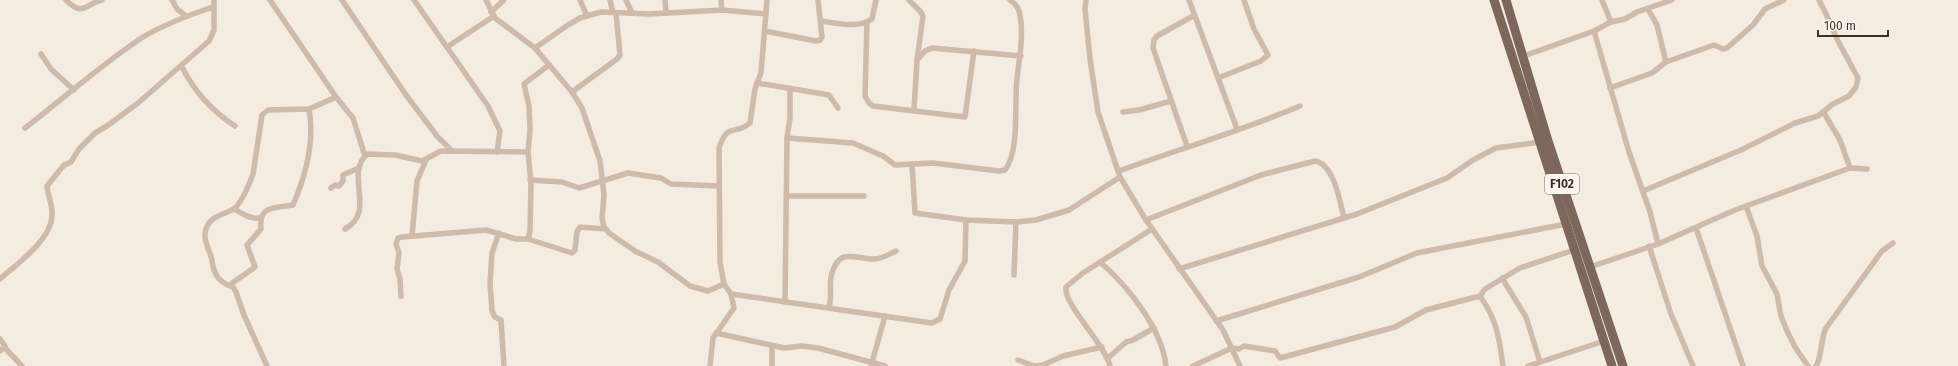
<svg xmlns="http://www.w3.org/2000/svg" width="1958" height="366" font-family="'Fira Sans',sans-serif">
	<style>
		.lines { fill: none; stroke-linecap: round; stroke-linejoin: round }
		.minor { stroke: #cdbbac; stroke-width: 5.5 }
		.primary { stroke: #7d675c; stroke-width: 9 }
		.labels { text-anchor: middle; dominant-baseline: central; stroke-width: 3; stroke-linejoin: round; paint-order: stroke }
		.shield { fill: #fbf5ee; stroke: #756b66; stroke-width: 1 }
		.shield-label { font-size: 12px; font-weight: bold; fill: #3b302b }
	</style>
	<rect width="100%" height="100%" fill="#f4ebe1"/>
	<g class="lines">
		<g class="minor">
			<path d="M 66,0 C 84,18 86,3 102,0"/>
			<polyline points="172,0 177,9 186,16"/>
			<polyline points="270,0 336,97 353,118 365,156"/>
			<polyline points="342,0 406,95 437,136 452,151"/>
			<polyline points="414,0 488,106 500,131 497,152"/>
			<polyline points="486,0 495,18 535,48 572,92 582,108 600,161 604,195 602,218 604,227 609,233 635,251 658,262 690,286 708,291 724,284"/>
			<polyline points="580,0 587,16"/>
			<polyline points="610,0 613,12"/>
			<polyline points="626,0 632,13"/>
			<polyline points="665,0 666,13"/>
			<polyline points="721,0 722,10"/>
			<polyline points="909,0 920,11 923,16 917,60 914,110"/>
			<polyline points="1086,0 1085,9 1090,59 1098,112 1120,177 1146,220 1223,330 1240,366"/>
			<polyline points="1189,0 1237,129"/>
			<polyline points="1602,0 1611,22"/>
			<polyline points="1648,9 1657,25 1666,62"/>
			<polyline points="491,12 504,0"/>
			<path d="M 821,21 C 836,23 858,29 872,19 L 876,0"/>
			<polyline points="867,22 865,96 869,103 873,106 965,117 974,51"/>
			<polyline points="765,31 816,41 820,40 822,37 818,0"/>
			<polyline points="1594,31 1629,152 1650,212 1658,244"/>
			<polyline points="447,47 494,16"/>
			<polyline points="535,48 568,25 580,18 601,12 649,14 722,10 766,14"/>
			<polyline points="41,54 51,69 74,90"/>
			<polyline points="1524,56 1594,31 1611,22 1625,19 1637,12 1672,0"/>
			<polyline points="918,59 925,51 932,48 1021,56"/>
			<path d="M 182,67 C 194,91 212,111 235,126"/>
			<polyline points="1218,78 1261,61 1268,55 1254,29 1244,0"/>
			<polyline points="757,83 829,95 838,108"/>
			<polyline points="1610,88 1652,73 1666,62 1714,45 1723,49 1727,48 1753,25 1765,9 1784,0"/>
			<polyline points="572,92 617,59 620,55 616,13"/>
			<path d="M 309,109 C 315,142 306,175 293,205 C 275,208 258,205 261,229 L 247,245 L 255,267 L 231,284 L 230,286 C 218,281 214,274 212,261 C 211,252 204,243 205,234 C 207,213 229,215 236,207 C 242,201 250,183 253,174 L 262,115 L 268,110 L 309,109 L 336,97"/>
			<polyline points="1123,112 1139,110 1171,101"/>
			<polyline points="1824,113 1840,140 1850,168"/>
			<path d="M 25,128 C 64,98 102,64 143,37 C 165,24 189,15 213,7"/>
			<path d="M 787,138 L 853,143 L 883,156 L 895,165 L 933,163 L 999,171 L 1005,170 C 1020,151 1014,103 1017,79 C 1019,58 1024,36 1020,15 C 1019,8 1016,4 1010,0"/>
			<polyline points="1187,146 1153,48 1154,40 1157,36 1193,16"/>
			<polyline points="912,164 915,213 966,220 1016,222 1036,220 1069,210 1120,177"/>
			<path d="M 1119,171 C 1179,149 1241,131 1300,106"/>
			<polyline points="530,180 562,182 579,188 628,173 661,178 671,184 718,186"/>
			<polyline points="331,188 335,185 339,186 343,181 343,175 359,168"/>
			<polyline points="1643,191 1741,150 1795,123 1818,116 1833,104 1849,96 1856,87 1858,78 1838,41 1827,16 1819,0"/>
			<polyline points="787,196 864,196"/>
			<polyline points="1746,206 1757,236 1762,266 1777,294 1781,316 1787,331 1795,347 1808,366"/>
			<path d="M 234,209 C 242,213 251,220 260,218"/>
			<path d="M 1146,220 L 1261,175 L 1315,161 C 1334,164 1340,202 1344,218"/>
			<polyline points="1696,228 1743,366"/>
			<path d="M 345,229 C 377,212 344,175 367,154 L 395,155 L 422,161 L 441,151 L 528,152"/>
			<polyline points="499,233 492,253 490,283 492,311 495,317 501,320 504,366"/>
			<polyline points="412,236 417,181 426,160"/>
			<polyline points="528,239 530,231 531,183 528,152 530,130 529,106 524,84 549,65"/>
			<polyline points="1649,246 1671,314 1693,366"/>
			<path d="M 1100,262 C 1128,286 1162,329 1166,366"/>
			<polyline points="1590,267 1658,244 1735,210 1850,168 1867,169"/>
			<polyline points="1179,269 1357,214 1447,178 1473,160 1496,148 1541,142"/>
			<polyline points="1014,275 1016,222"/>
			<polyline points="1502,278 1526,317 1540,362"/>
			<path d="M 0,279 C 17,264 51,240 52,216 C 53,206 48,196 47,186 L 64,165 L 71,162 L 79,149 L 95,133 L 107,126 L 138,103 L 209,41 L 214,30 L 214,0"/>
			<polyline points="231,284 236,292 244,315 267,366"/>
			<polyline points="731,294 932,323 940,319 949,290 965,261 966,220"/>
			<polyline points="401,296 400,279 397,269 399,253 396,244 398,238 402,237 486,230 516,239 528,239 572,253 575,250 577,232 580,227 606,229"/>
			<path d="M 1480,296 C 1497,320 1499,337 1503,366"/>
			<polyline points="785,302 787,138 790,118 790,88"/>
			<path d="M 829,307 C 833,295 828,284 832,273 C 840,247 855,259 875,259 C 882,259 889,254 896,251"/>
			<polyline points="1216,321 1359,277 1417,253 1566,224"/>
			<polyline points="716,333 784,348 802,346 818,348 885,366"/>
			<polyline points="0,339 5,346 0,351"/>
			<polyline points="4,347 22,366"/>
			<polyline points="1108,358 1126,342 1133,340 1154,328"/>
			<polyline points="1018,360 1034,366 1043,365 1063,356 1102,347"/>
			<path d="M 710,366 L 713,338 L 734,308 L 731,294 L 724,284 L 720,262 L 719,148 C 728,121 735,136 750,123 L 755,89 L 761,73 L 767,0"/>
			<polyline points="772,366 772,346"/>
			<polyline points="871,366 885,316"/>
			<path d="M 1110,366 C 1105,344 1063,304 1066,287 L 1083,273 L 1152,229"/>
			<polyline points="1193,366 1232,348 1239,349 1244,346 1275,351 1280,358 1395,327 1426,310 1480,296 1485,289 1520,268 1574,250"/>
			<polyline points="1528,366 1604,341"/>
			<path d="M 1816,366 C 1822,357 1820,341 1826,328 L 1882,251 L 1893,243"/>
		</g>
		<g class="primary">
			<polyline points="1494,0 1612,366"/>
			<polyline points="1506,0 1548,141 1623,366"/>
		</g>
	</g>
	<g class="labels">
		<rect class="shield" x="1545" y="174" width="34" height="20" rx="3"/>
		<g class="shield-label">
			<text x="1562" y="184">F102</text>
		</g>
	</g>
	<path d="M1818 30v6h70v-6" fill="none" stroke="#3b302b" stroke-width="2"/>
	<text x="1824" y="30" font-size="12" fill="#3b302b" stroke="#fbf5ee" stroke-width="3" paint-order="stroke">100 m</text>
</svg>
